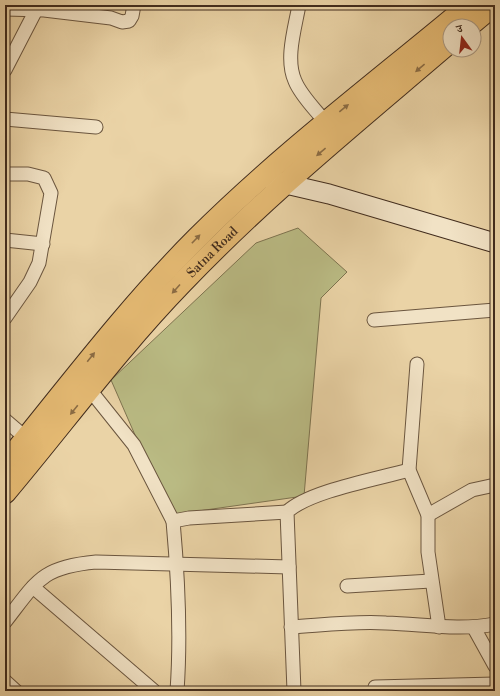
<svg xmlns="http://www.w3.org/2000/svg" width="500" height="696" font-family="'Libre Bodoni','Noto Serif Devanagari',serif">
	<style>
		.green { fill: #babb84; stroke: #7e7450 }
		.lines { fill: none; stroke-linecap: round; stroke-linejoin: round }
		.street-casing { stroke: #6b563f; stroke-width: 15 }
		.secondary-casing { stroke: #412c1d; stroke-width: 21 }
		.primary-casing { stroke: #412c1d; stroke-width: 23 }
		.street { stroke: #f1e2c5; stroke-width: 13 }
		.secondary { stroke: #f1e2c5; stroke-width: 19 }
		.primary { stroke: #e5ba73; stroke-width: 21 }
		.oneway { fill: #8b6c44 }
		.labels { text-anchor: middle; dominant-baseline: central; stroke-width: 3; stroke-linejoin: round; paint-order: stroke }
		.street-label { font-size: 13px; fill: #412c1d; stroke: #f1e2c5 }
	</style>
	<rect width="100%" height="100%" fill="#ead3a6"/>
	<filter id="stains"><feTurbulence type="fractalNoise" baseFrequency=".005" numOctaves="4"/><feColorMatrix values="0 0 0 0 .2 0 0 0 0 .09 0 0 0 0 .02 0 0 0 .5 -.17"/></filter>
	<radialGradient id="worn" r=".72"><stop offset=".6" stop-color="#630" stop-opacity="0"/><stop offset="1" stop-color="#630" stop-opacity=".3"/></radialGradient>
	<polygon class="green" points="298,228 347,272 321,298 304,496 170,515 111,380 256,243"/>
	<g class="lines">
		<defs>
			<g id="street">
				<path d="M 299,5 C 295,28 285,59 295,81 C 301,96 316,110 326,123"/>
				<polyline points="5,9 44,10 111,18 122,22 129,21 132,16 134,5"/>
				<polyline points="5,70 36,10"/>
				<polyline points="5,119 96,127"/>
				<polyline points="5,174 28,174 44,178 51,193 39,263 30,282 5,318"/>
				<polyline points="5,240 43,244"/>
				<polyline points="374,320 495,310"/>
				<polyline points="417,364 409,470 428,515 428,552 439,627"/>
				<polyline points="90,390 134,445 173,521"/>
				<polyline points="5,420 26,438"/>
				<polyline points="428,515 472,490 495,485"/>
				<polyline points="347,586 431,581"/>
				<polyline points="33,587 154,691"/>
				<path d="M 5,622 C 37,581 41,567 96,562 L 289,567"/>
				<path d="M 291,627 C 323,625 354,621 386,623 C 423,624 458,631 495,624"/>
				<polyline points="474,628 495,666"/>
				<polyline points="5,681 16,691"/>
				<polyline points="375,687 495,684"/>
				<path d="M 177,691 C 181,636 178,576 173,521 L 189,518 L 287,512"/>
				<path d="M 294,691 L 287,512 C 309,491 378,479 409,470"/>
			</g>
			<polyline id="secondary" points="273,181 329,194 495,243"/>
			<g id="primary">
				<polyline points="469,26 494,5"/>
				<path d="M 5,464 C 67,388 127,308 197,238 C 281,154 377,82 469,5"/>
				<path id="s1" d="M 5,493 C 64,423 118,349 182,283 C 265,196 359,120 450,42"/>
			</g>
		</defs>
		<use href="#street" class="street-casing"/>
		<use href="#secondary" class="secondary-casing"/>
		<use href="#primary" class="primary-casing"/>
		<use href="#street" class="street"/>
		<use href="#secondary" class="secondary"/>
		<use href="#primary" class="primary"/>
	</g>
	<defs><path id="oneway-solid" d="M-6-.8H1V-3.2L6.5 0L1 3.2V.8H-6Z"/></defs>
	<g class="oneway">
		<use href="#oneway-solid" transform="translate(420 68) rotate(140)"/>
		<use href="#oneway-solid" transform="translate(344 108) rotate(-39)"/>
		<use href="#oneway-solid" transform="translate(321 152) rotate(140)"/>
		<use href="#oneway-solid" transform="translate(196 239) rotate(-46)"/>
		<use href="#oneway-solid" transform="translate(176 289) rotate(132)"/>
		<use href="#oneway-solid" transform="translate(91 357) rotate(-51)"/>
		<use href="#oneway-solid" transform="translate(74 410) rotate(129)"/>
	</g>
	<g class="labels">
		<g class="street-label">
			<text stroke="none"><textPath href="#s1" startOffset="318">Satna Road</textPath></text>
		</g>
	</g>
	<rect width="500" height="696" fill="none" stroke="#ead3a6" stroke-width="20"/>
	<rect x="6" y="6" width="488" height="684" fill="none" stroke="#412c1d" stroke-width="2"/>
	<rect x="10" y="10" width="480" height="676" fill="none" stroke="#412c1d"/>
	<g transform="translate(462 38) rotate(345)"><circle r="19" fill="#f1e2c5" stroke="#ab9982"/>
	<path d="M0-3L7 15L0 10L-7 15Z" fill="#8f2418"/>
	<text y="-6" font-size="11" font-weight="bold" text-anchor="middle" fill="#412c1d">उ</text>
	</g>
	<rect width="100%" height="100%" filter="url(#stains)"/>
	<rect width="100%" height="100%" fill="url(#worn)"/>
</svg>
